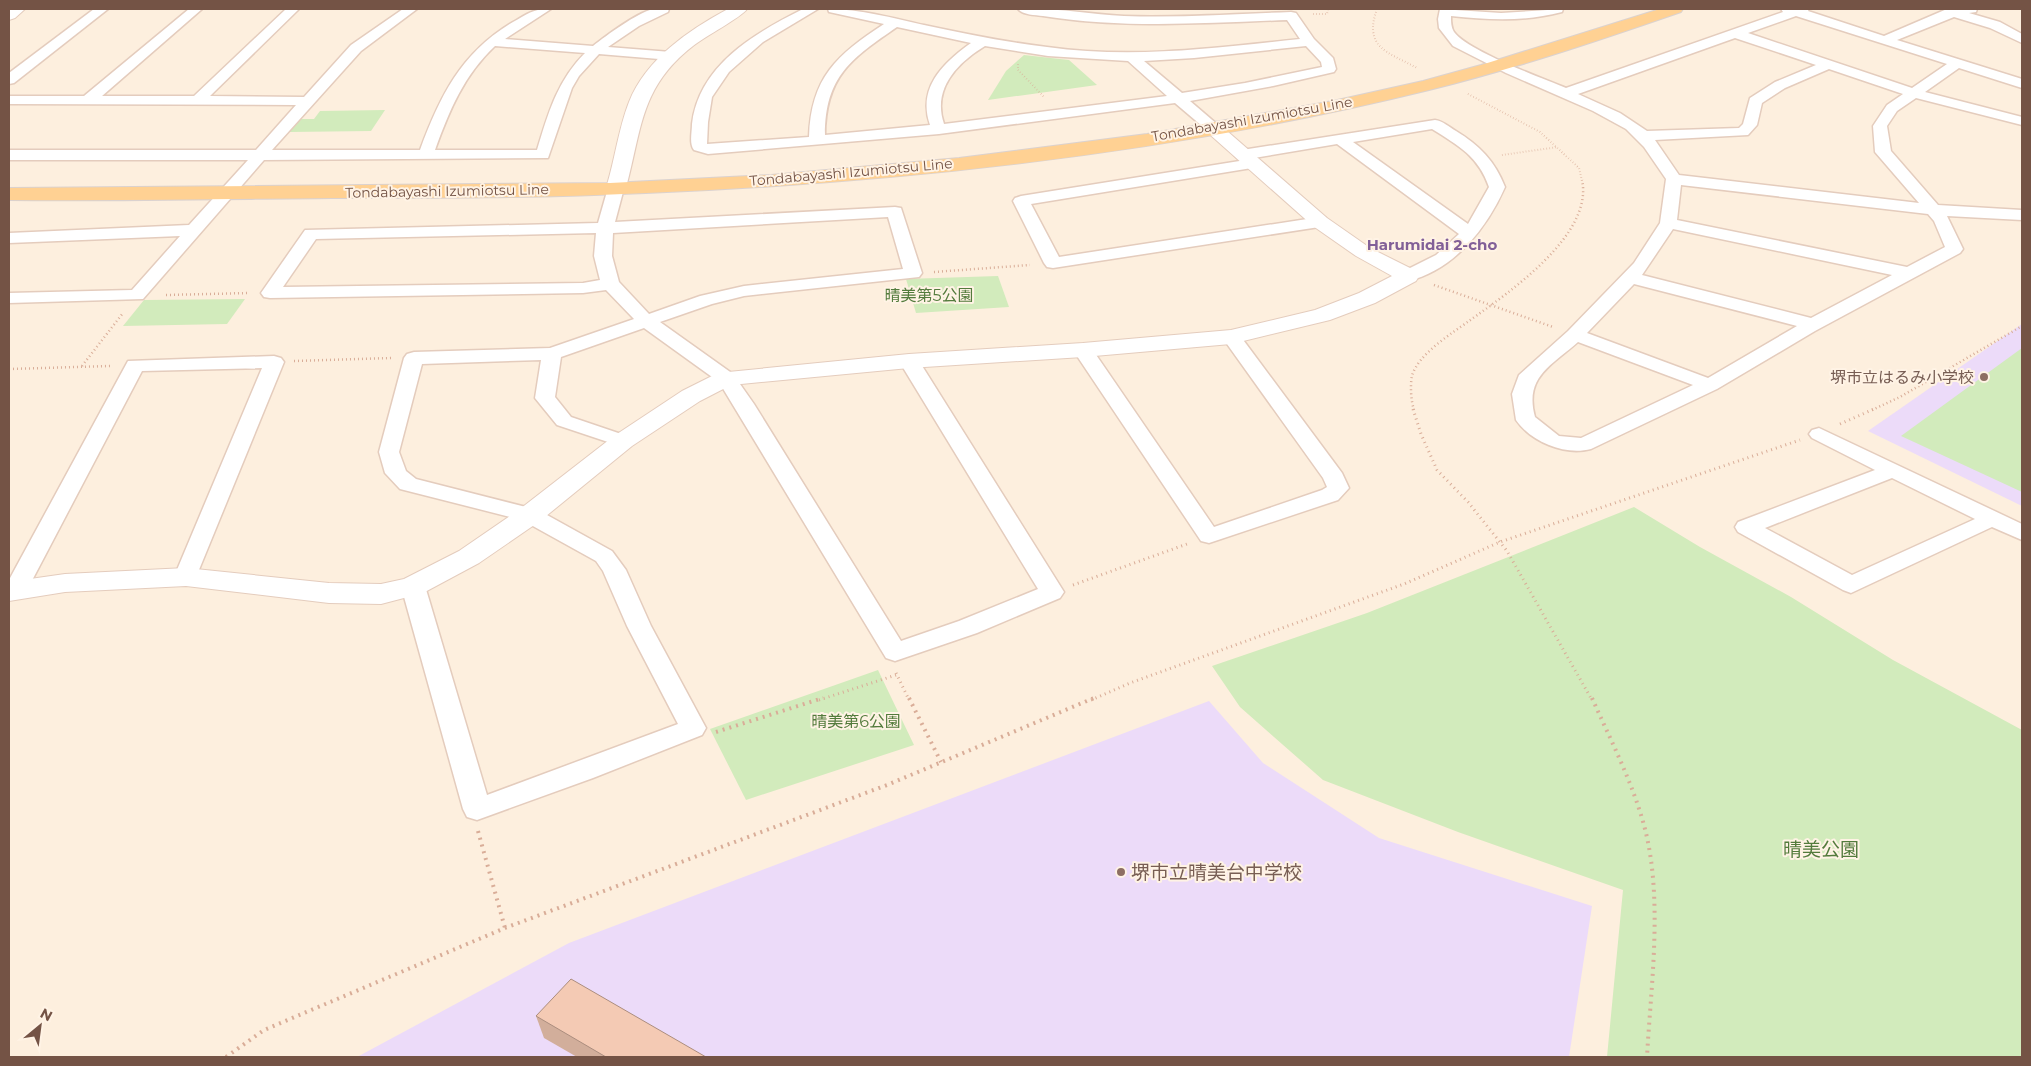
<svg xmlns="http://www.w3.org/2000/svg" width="2031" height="1066" font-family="Montserrat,'Noto Sans JP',sans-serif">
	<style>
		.education { fill: #ecdbf9 }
		.green { fill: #d2ebbc }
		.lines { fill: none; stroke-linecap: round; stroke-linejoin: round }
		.minor-casing { stroke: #e4ccbd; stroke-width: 3 }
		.tertiary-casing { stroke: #e4ccbd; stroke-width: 2 }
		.primary-casing { stroke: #dbd2cf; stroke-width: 2 }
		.path-far3 { stroke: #d9ad98; stroke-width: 2; stroke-dasharray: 0.5 2.5; stroke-linecap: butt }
		.path-far2 { stroke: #d9ad98; stroke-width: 2.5; stroke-dasharray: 1 3; stroke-linecap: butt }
		.path-far1 { stroke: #d9ad98; stroke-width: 3; stroke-dasharray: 1 4; stroke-linecap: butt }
		.path { stroke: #d9ad98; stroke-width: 4; stroke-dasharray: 2 5; stroke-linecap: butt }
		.minor { fill: #fff; fill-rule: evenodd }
		.tertiary { fill: #fff; fill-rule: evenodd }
		.primary { fill: #ffd193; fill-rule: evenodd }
		.wall { fill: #d2ae9b }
		.building { fill: #f4cab4; stroke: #ab8d7e }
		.education-dot { fill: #8d6e63; stroke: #fff3e5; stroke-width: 2 }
		.labels { text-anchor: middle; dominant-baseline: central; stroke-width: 4; stroke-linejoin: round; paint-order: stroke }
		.far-street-label { font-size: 14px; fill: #745345; stroke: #fff3e5 }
		.far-neighbourhood-label { font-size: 15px; font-weight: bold; fill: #826098; stroke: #fff3e5 }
		.park-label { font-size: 16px; fill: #537b3c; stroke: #fff3e5 }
		.education-label { font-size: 16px; fill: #785e54; stroke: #fff3e5; text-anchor: end }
		.near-park-label { font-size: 19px; fill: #537b3c; stroke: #fff3e5 }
		.near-education-label { font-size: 19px; fill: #785e54; stroke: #fff3e5; text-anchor: start }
	</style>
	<rect width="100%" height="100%" fill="#fdefde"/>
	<g class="education">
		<polygon points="2022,324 2022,506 1868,431"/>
		<polygon points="1209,701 1263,763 1379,838 1592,906 1569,1057 357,1057 569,943"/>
	</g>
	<g class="green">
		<polygon points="1024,55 1069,60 1097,85 988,100 1006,71"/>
		<polygon points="385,110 371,131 289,132 299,119 314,119 320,111"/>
		<polygon points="998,276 1009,307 916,313 906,279"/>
		<polygon points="245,299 227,324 123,326 144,300"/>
		<polygon points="2022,348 2022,492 1901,436"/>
		<polygon points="1634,507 1700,547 1791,597 1893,660 2022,730 2022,1057 1607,1057 1623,890 1458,832 1323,780 1240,707 1212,666 1367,613"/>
		<polygon points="878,670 914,745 746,800 710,729"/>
	</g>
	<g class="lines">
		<defs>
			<g id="minor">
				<polygon points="94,9 108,9 14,83 9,84 9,73"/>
				<path d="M 189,9 L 202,9 L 102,96 L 194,96 L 286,9 L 299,9 L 210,96 L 304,97 L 351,45 L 403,9 L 417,9 L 361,51 L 272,150 L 420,150 C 440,96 461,53 513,22 C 527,14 534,8 551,9 L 505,39 L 593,46 C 607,35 637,13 653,9 C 658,8 664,9 669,9 L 668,12 L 639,26 L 608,47 L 671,52 L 678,56 L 671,60 L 599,54 L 579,76 L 572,88 L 548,158 L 264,160 L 143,299 L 9,303 L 9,293 L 132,290 L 180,236 L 9,243 L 9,233 L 189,225 L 248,160 L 9,160 L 9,150 L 256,150 L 296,105 L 9,104 L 9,96 L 84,96 ZM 495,46 L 585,53 C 557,81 548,114 537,150 L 435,150 C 449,111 464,75 495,46 Z"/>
				<path d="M 803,9 L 818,9 L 763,42 L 729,72 L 712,97 L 708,122 L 707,144 L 809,137 C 811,77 837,55 884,24 L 829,12 L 828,9 C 861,9 892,18 924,25 C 966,34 1005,42 1047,47 C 1132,59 1216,48 1300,39 L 1287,20 C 1206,23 1123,29 1043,16 C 1035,15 1023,15 1018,9 C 1053,7 1088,14 1124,16 C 1179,18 1235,14 1291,12 L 1296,13 L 1314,39 L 1333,58 L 1336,69 L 1334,72 L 1273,86 L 1190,101 L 1218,125 L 1220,128 L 1218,131 L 1208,131 L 1175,103 L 939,134 L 708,154 L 694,150 C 689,144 692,132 692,124 C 699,65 755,33 803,9 ZM 897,27 L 971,43 C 943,63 917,88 930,125 L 825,135 C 825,76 852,58 897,27 ZM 985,46 L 1048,56 L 1128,61 L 1167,96 L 944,124 C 932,89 957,63 985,46 ZM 1306,46 L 1321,62 L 1322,67 L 1245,83 L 1182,93 L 1144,61 L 1194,58 Z"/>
				<path d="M 1440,9 L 1501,13 L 1563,9 L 1562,12 C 1524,22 1489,20 1451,16 C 1451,22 1451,27 1454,32 C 1468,51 1542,78 1566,88 L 1783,12 L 1781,9 L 1809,9 L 1808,11 L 1884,36 L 1947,9 L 1977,9 L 1976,12 L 1969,13 L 2000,22 L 2022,34 L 2022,43 L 1990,28 L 1954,17 L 1897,40 L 2022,79 L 2022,88 L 1959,68 L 1925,92 L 2022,117 L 2022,125 L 1916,98 L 1897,111 L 1887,126 L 1891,151 L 1938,205 L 2022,210 L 2022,220 L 1947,216 L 1963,249 L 1960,253 L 1815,331 L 1717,389 L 1591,449 C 1565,456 1531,442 1516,420 L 1512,394 L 1519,375 L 1568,331 L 1634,263 L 1660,223 L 1666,179 L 1644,147 L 1626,129 L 1593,111 L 1506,73 L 1453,46 L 1439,28 L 1438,19 ZM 1796,16 L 1947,64 L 1912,88 L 1748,33 ZM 1735,38 L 1816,65 L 1775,82 L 1750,98 L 1743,124 L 1739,128 L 1647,131 L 1620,113 L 1578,94 ZM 1829,69 L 1903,94 L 1887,105 L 1873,126 L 1875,152 L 1919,203 L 1679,175 L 1655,140 L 1748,135 L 1757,125 L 1762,103 L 1785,88 ZM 1681,185 L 1928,214 L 1934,221 L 1945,247 L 1907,267 L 1677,220 ZM 1673,229 L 1892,275 L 1811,318 L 1642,275 ZM 1634,284 L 1797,326 L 1708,378 L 1587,333 ZM 1578,342 L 1693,385 L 1581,438 L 1559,436 L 1535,417 C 1524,377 1551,366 1578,342 Z"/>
				<path d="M 1435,120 C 1443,121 1449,127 1456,131 C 1479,145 1495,161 1505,187 C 1487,228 1454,270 1408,281 L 1402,280 L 1399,276 L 1402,272 L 1436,255 L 1459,234 L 1337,144 L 1242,160 L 1237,158 L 1234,155 L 1237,152 L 1242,150 ZM 1432,129 C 1459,146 1478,156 1489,187 L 1468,224 L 1353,142 Z"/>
				<polygon points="1252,159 1258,161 1260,164 1258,167 1031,204 1059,257 1320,217 1326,218 1328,222 1326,226 1053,268 1047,267 1044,263 1013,201 1015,198 1021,196"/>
				<path d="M 616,183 L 622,185 L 624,188 L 615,222 L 895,207 L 901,208 L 922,273 L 919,277 L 744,296 L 712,304 L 660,322 L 733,374 L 754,404 L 901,641 L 959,621 L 1038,589 L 899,361 L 902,357 L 909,355 L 916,357 L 919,361 L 1064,592 L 1060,598 L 977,633 L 895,661 L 886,658 L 719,382 L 644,328 L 561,357 L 555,397 L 571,417 L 630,437 L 633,441 L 630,445 L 623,447 L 557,425 L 535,398 L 541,360 L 422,364 L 399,452 L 406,471 L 416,479 L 538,510 L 612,551 L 626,570 L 651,626 L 706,728 L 702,735 L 593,778 L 477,820 L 467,817 L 463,809 L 401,586 L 405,581 L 413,578 L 421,581 L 425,586 L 487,795 L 678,724 L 627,626 L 603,571 L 596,561 L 522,520 L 400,489 L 385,473 L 379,452 L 404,358 L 407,354 L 414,352 L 550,348 L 634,319 L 606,290 L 583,293 L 270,298 L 264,297 L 261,293 L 305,230 L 598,223 L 608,188 L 610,185 ZM 888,217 L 903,269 L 744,286 L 700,296 L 649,314 L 619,282 L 612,256 L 613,233 ZM 596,233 L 594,256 L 600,280 L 583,283 L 283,287 L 316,239 Z"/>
				<polygon points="1231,331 1238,333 1342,473 1349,488 1338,500 1209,543 1201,541 1073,350 1076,346 1083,344 1090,346 1214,527 1322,490 1327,487 1323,478 1222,337 1224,333"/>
				<polygon points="274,356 281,358 284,362 194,582 186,585 178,582 174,577 262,368 142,371 27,590 23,595 15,598 9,596 9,580 128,361"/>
				<path d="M 1819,428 L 2022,524 L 2022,540 L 1992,527 L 1851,593 L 1843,590 L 1738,532 L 1735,527 L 1738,522 L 1875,470 L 1812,438 L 1809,434 L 1812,430 ZM 1892,478 L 1975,519 L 1852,575 L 1765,528 Z"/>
			</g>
			<g id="tertiary">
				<polygon points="9,9 25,9 15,18 9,20"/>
				<path d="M 728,9 L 747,9 C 742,17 704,37 693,46 C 640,87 642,129 626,188 L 623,192 L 616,194 L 609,192 L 606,188 C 615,160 618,130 629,102 C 646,59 689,30 728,9 Z"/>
				<polygon points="1213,123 1219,124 1327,218 1370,248 1416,271 1419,276 1416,281 1375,303 1330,320 1231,344 1083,357 909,368 731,385 700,401 632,446 540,521 479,563 423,593 381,604 329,603 186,586 65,592 9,601 9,582 65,574 186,568 329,583 381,584 404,579 459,551 520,509 614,436 682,391 718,373 909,354 1083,343 1231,330 1315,310 1359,293 1392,276 1356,256 1313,226 1207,132 1204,128 1207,124"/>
			</g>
			<path id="primary" d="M 1660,9 L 1683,9 L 1681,12 C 1597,41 1514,69 1429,90 C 1174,153 908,182 646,193 C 542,198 437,198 332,198 C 224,199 116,201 9,200 L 9,188 L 610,183 L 771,175 L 959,158 L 1147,134 L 1333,101 L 1423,81 L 1481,65 Z"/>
		</defs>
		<use href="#minor" class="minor-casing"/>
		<use href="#tertiary" class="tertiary-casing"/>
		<use href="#primary" class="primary-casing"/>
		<g class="path-far3">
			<path d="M 1377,9 C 1363,48 1388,52 1417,68"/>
			<polyline points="1313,14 1327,14 1328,9"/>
			<polyline points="1018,64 1018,70 1045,98"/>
			<polyline points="1468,94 1540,132 1579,168 1582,181"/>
			<polyline points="1502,155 1558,147"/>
		</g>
		<g class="path-far2">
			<polyline points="934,272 1030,265"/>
			<polyline points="1434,285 1553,327"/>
			<polyline points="166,295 249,293"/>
			<polyline points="294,361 391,358"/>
			<polyline points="82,366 123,313"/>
			<polyline points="9,369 110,366"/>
			<path d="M 1414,410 C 1411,401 1410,385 1412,376 C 1418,354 1451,334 1469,321 C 1508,293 1594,235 1582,180"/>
			<polyline points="1872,410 1900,397 2022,326"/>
		</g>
		<g class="path-far1">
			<polyline points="1413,409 1421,434 1437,470 1468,502 1507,551 1592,700"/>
			<polyline points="1840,424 1874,409"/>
			<polyline points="1073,585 1187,544"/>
			<polyline points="896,673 909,700"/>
			<polyline points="819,700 896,675"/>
			<polyline points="1091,700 1130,683 1404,584 1500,542 1800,440"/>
		</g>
		<g class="path">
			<polyline points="909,698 941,762"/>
			<path d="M 1592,698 C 1611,741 1633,783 1645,829 C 1663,900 1651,984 1647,1057"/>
			<polyline points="716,732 823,698"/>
			<polyline points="478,831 505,928"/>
			<polyline points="226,1057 264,1030 505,928 887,785 1094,698"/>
		</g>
		<use href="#minor" class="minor"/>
		<use href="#tertiary" class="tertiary"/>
		<use href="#primary" class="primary"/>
	</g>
	<polygon class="wall" points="536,1016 706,1057 577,1057 544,1038"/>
	<polygon class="building" points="571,979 706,1057 606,1057 536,1016"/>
	<g class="education-dot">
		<circle cx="1984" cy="377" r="5"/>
		<circle cx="1121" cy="872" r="5"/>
	</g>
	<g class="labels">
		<g class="far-street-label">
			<text transform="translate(1252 119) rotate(-10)">Tondabayashi Izumiotsu Line</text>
			<text transform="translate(851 172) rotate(-5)">Tondabayashi Izumiotsu Line</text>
			<text transform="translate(447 191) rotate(-1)">Tondabayashi Izumiotsu Line</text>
		</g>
		<g class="far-neighbourhood-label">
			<text x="1432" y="244">Harumidai 2-cho</text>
		</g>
		<g class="park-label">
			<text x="929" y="295">晴美第5公園</text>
			<text x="856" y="721">晴美第6公園</text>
		</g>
		<g class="education-label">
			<text x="1974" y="377">堺市立はるみ小学校</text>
		</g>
		<g class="near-park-label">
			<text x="1821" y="849">晴美公園</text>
		</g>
		<g class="near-education-label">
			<text x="1131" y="872">堺市立晴美台中学校</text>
		</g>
	</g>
	<rect width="2031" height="1066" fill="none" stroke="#745345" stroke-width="20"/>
	<g transform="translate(40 1026) rotate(29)" stroke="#fff3e5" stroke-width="4" paint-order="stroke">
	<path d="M0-4L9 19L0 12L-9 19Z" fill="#745345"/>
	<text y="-8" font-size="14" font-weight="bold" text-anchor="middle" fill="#745345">N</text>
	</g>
</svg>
